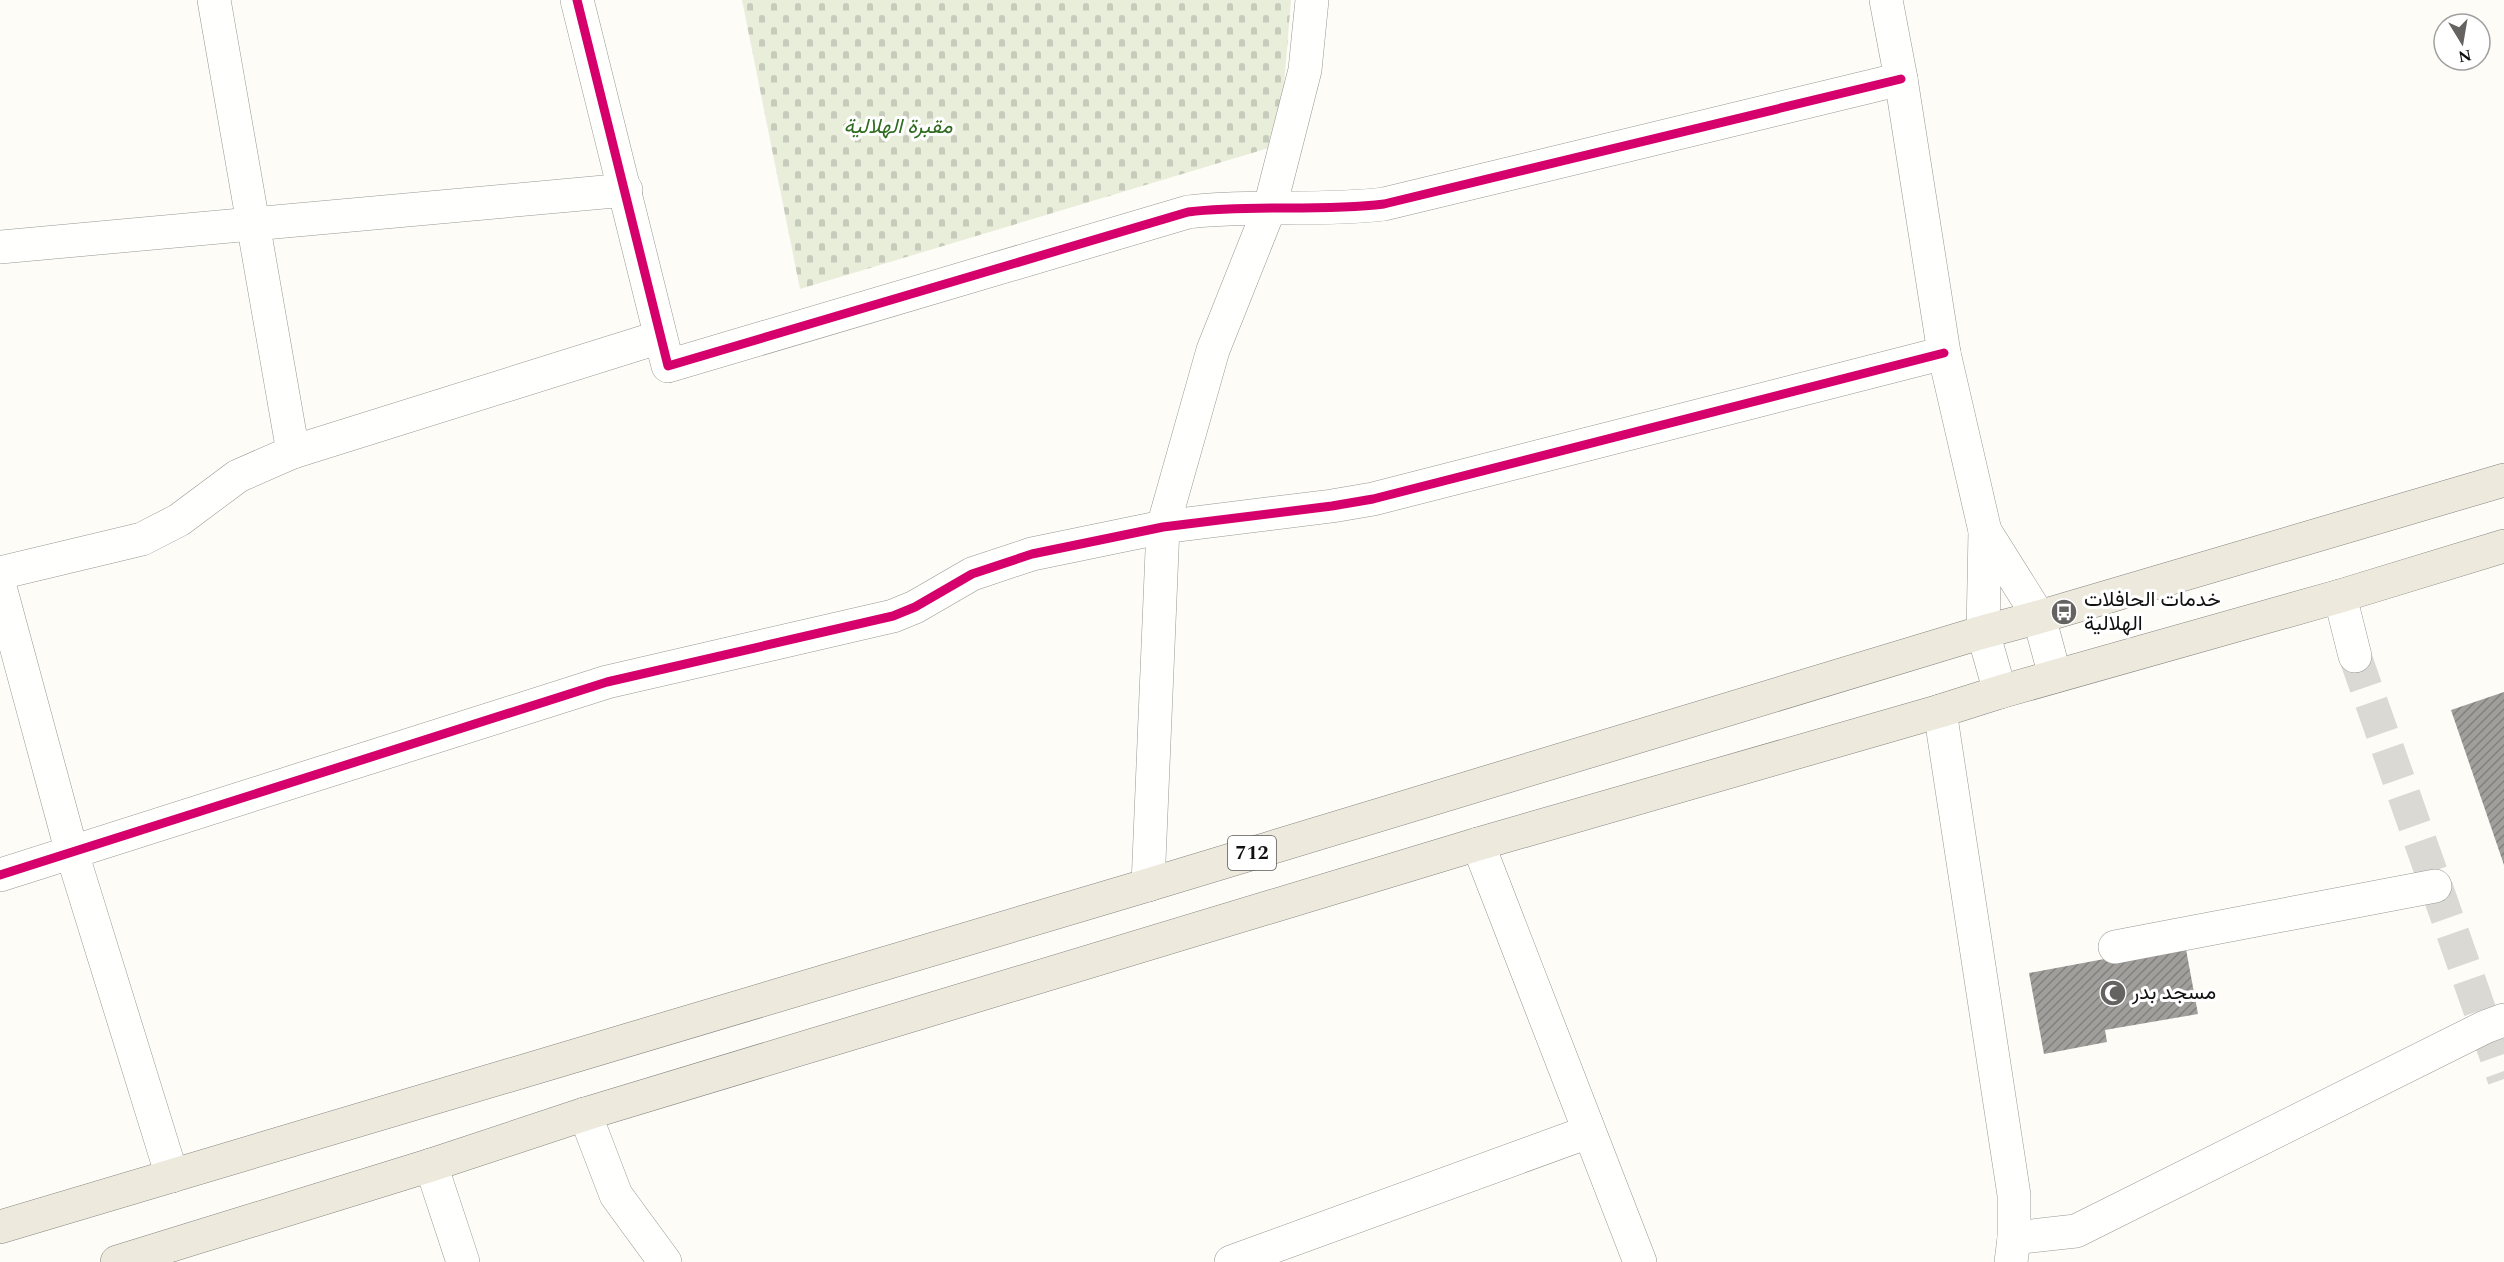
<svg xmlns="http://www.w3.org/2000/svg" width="2504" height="1262" font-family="Spectral,Vazirmatn,serif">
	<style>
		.cemetery { fill: url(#cemetery-stones) }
		.building { fill: url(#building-hatch) }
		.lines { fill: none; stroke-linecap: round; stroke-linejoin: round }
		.minor-tunnel { stroke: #dad9d4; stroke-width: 33; stroke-dasharray: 33 16; stroke-linecap: butt }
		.minor-casing { stroke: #979795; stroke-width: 34 }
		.major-casing { stroke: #858482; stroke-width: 34 }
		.minor { stroke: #fffffe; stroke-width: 33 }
		.major { stroke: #ede9dc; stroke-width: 33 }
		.cycleway-casing { stroke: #fff; stroke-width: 13 }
		.cycleway { stroke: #d6006c; stroke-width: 9 }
		.labels { text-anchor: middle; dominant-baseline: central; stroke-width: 6; stroke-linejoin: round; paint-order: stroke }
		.shield { fill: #fff; stroke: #585858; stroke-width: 1.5 }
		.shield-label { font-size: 20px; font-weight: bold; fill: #111 }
		.park-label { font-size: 21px; font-style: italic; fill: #2f6b1f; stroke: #fff }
		.poi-label { font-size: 21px; fill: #111; stroke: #fff; text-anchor: start }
	</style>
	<defs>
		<pattern id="cemetery-stones" width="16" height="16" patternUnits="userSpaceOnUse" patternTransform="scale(1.5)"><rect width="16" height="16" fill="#e9eedb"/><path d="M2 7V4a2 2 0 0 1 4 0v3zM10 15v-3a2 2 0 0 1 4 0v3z" fill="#c7cbbb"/></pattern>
		<pattern id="building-hatch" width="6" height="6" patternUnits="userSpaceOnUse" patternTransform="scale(1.5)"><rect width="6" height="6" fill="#a19f9c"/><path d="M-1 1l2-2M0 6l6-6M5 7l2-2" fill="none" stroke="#82807e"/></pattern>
	</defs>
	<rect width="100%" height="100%" fill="#fdfcf7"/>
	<polygon class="cemetery" points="742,0 1291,0 1279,145 800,289"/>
	<g class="building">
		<polygon points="2504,692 2504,865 2451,710"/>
		<polygon points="2185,944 2198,1014 2105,1030 2107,1042 2044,1054 2029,973"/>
	</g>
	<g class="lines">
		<polyline class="minor-tunnel" points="2355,656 2504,1079"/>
		<defs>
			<g id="minor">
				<polyline points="214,0 293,452"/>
				<path d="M 577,0 L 668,366 L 1188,212 C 1253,204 1319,212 1384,204 L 1901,79"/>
				<polyline points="1886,0 1901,79 1944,353 1985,531 1983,632 2000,692"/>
				<polyline points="0,247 626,190"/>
				<polyline points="1985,531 2039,617 2055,676"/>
				<polyline points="0,573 142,539 179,520 238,476 293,452 660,337"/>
				<polyline points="0,587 72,853 172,1176"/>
				<polyline points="2340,596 2355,656"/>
				<polyline points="1940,711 2014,1195 2014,1238 2011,1262"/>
				<polyline points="1478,844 1640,1262"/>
				<polyline points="0,875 607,682 893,616 915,607 972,574 1032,554 1163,527 1332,506 1373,499 1944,353"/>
				<polyline points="1148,885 1163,527 1213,350 1270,207 1305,70 1312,0"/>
				<polyline points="2115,947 2435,886"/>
				<polyline points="585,1114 616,1195 665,1262"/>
				<polyline points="431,1165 463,1262"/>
				<polyline points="2014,1238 2076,1231 2485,1027 2504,1020"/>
				<polyline points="1231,1262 1588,1132"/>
			</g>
			<g id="major">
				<polyline points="0,1227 1148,885 1983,632 2039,617 2504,480"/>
				<polyline points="117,1262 431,1165 585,1114 1478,844 1940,711 2000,692 2340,596 2504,546"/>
			</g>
		</defs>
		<use href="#minor" class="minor-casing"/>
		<use href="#major" class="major-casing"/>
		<use href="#minor" class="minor"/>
		<use href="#major" class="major"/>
		<defs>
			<g id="cycleway">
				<path d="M 577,0 L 668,366 L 1188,212 C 1253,204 1319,212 1384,204 L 1901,79"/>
				<polyline points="0,875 607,682 893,616 915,607 972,574 1032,554 1163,527 1332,506 1373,499 1944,353"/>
			</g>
		</defs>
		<use href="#cycleway" class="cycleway-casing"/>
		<use href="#cycleway" class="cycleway"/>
	</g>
	<defs>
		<symbol id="bus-disc" viewBox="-11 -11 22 22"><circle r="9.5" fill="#646362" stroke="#fff"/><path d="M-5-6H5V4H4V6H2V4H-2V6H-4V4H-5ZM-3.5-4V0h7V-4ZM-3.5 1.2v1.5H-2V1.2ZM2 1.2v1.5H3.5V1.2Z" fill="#fff"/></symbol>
		<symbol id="mosque-disc" viewBox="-11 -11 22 22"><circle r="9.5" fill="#646362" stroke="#fff"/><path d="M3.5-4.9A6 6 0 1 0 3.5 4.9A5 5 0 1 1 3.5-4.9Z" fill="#fff"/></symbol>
	</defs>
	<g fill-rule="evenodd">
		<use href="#bus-disc" x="2049" y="597" width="30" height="30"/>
		<use href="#mosque-disc" x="2098" y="978" width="30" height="30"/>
	</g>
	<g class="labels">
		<rect class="shield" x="1228" y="836" width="48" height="34" rx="4.5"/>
		<g class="shield-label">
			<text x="1252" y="853">712</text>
		</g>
		<g class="park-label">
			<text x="898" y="127">مقبرة الهلالية</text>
		</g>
		<g class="poi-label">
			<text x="2084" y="600">خدمات الحافلات<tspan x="2084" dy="24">الهلالية</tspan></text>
			<text x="2132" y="993">مسجد بدر</text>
		</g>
	</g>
	<g transform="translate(2462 42) rotate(169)"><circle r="28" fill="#ffffff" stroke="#a0a0a0" stroke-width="1.5"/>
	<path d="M0-4.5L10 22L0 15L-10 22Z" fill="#646362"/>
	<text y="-9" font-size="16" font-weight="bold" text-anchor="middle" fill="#111111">N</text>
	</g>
</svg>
